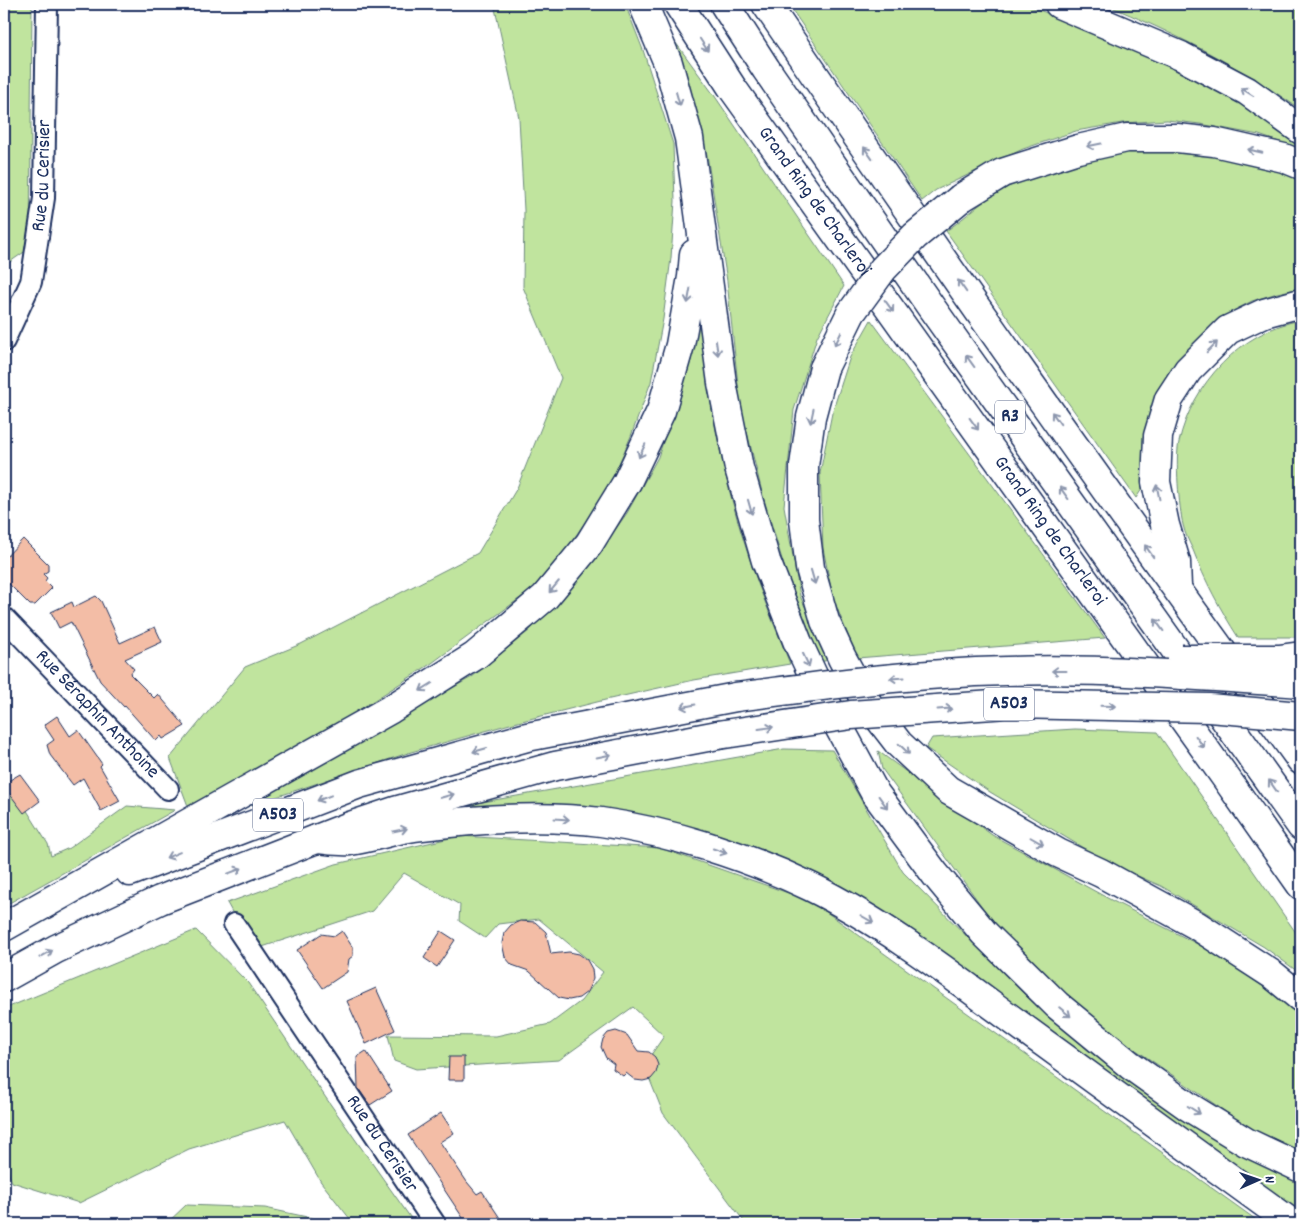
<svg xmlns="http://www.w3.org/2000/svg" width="1305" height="1228" font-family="Dekko,sans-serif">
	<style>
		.green { fill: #c0e49e; stroke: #6e8a7e }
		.building { fill: #f3bda6; stroke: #1b2f5e }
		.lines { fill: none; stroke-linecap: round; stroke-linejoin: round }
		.minor-casing { stroke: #1b2f5e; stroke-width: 24 }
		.motorway-casing { stroke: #1b2f5e; stroke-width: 31 }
		.minor { stroke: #fff; stroke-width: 20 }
		.motorway { stroke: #fff; stroke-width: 28 }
		.motorway-bridge-casing { stroke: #1b2f5e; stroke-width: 31; stroke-linecap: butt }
		.motorway-bridge { stroke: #fff; stroke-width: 28 }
		.oneway { stroke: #8d97ae }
		.labels { text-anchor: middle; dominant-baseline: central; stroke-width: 4.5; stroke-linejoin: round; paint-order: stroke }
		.shield { fill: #fff; stroke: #5f6d8e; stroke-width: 1 }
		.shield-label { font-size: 19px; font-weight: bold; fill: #1b2f5e }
		.street-label { font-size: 20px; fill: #1b2f5e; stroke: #fff }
	</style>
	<rect width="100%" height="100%" fill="#fff"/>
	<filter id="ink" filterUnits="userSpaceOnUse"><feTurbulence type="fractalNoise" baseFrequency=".02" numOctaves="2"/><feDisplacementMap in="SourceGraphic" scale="10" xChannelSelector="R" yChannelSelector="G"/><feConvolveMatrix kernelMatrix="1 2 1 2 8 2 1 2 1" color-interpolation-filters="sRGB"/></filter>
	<g filter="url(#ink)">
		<g class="green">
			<polygon points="4,4 32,4 30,248 4,266"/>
			<polygon points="494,4 625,4 643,50 673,144 675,201 671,258 663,319 651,382 631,436 608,489 546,579 432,663 314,739 188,806 170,758 245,667 301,644 478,553 517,488 561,378 523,287 524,210 519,118"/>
			<polygon points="788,4 1024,4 1113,39 1178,68 1246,104 1301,142 1301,150 1259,135 1200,124 1167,120 1122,123 1076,131 1023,149 936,190 922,201"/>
			<path d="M 1104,4 L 1301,4 L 1301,110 C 1239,66 1175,33 1104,4 Z"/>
			<polygon points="673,39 714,95 844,286 817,337 794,410 784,506 800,596 830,660 818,662 790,586 763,496 740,404 727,281 707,155 690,92 671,40"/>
			<path d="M 1159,148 C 1204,153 1260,161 1301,179 L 1301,288 L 1277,293 L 1252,301 L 1231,312 L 1201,337 L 1176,367 L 1146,483 L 1136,498 L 946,231 C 961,221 974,208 989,198 C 1041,165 1099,156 1159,148 Z"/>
			<path d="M 698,319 L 700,319 C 708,409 728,501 759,586 C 769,613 780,638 790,664 L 694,680 L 601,701 L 510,724 L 411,752 L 228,813 L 472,677 L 530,630 L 582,576 L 627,513 L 658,457 L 691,360 Z"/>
			<polygon points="871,320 1105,638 857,658 833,598 823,548 820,473 832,413 850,357"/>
			<path d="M 1301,320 L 1301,637 L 1238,637 C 1220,609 1205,581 1193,550 C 1189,542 1185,534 1183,525 C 1179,507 1175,460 1179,442 C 1192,384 1241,331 1301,320 Z"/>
			<polygon points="1075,729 1157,732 1301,940 1301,974 1264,947 1161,886 1110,864 990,792 926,748 932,738"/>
			<polygon points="784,749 832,750 903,872 1027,997 1089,1051 1161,1105 1218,1139 1301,1184 1301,1219 867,906 777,856 646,816 526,808 467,811 466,805"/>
			<polygon points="878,751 992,835 1111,900 1213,952 1294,1008 1301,1015 1301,1151 1249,1128 1097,1023 1004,937 882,769"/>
			<polygon points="4,774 48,844 51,856 69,848 127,806 175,810 4,906"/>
			<polygon points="459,836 660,848 811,901 1262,1224 746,1224 663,1113 644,1065 664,1036 633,1007 559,1060 416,1069 394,1061 388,1035 496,1036 550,1024 581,1001 603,972 539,919 498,924 485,938 459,921 460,905 404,873 372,911 253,950 227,903 336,864"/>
			<polygon points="196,930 248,983 326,1098 415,1224 354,1224 321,1182 285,1120 189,1149 79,1203 12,1182 4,1162 4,1009"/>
			<polygon points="186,1205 265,1208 340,1224 166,1224"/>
		</g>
		<g class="building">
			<polygon points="23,539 48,564 48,571 43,574 47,578 45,581 52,588 35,605 30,605 4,579 4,559"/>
			<polygon points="96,596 101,601 120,643 155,627 162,642 125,659 134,669 130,674 154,698 158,694 185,726 163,739 161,736 156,741 125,706 124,707 100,681 71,622 59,628 51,612 72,602 74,607"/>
			<polygon points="57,716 70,736 78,730 102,764 100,766 120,801 101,811 83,778 73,785 50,755 47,745 54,740 44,725"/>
			<polygon points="20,774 40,801 24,813 6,789 8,788 5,783"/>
			<polygon points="520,921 535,922 546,932 551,954 569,952 579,954 587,960 592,969 593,979 587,992 579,998 569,1000 559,998 529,971 512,965 505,957 502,943 504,933 511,925"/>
			<polygon points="342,931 353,948 353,956 349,959 347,972 323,988 297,950 321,934 335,936"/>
			<polygon points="441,931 455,940 437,967 424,958"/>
			<polygon points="376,988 395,1030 366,1044 347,1001"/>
			<polygon points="616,1031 627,1035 638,1051 649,1052 655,1057 658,1065 656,1073 651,1079 643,1081 635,1080 626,1073 623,1076 613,1069 614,1064 606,1058 601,1047 603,1039 608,1033"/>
			<polygon points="366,1051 392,1091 370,1105 358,1088 357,1057"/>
			<polygon points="449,1057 464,1057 464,1080 448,1080"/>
			<polygon points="441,1113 454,1133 440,1142 467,1182 477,1194 482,1191 504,1224 467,1224 408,1135"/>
		</g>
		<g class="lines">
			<defs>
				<g id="minor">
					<path id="s1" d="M 4,341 L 31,282 L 44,198 L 47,4"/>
					<path id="s2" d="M 4,618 L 168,789"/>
					<path id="s3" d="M 234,924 L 435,1224"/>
				</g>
				<g id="motorway">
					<polyline points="643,4 668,63 689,138 722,383 739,468 766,561 798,643 826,703 875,793 935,874 984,933 1057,1005 1130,1065 1189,1107 1246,1142 1301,1168"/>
					<path id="s4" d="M 678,4 L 733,89 L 1228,781 L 1301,885"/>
					<polyline points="724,4 766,69 931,307 1301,826"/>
					<path d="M 766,4 C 940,259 1119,511 1301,760"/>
					<polyline points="1059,4 1181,56 1247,91 1301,130"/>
					<polyline points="961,198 1002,173 1078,149 1127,138 1177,138 1214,142 1284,158 1301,165"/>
					<polyline points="824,368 811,417 804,466 804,520 810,568 825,621 842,658 865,700 899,744 948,790 1058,853 1101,873 1196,925 1273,975 1301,998"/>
					<polyline points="1177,587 1176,562 1165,525 1156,482 1158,436 1169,399 1188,370 1228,330 1264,313 1301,303"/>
					<path d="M 317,839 C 328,840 340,842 350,841 C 372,838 393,830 415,827 C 476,819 540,814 601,822 C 671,832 747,856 811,887 C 894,928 969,989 1044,1043 C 1127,1104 1210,1164 1293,1224"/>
					<polyline points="130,872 359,784 527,737 736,697"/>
					<polyline points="4,927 391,709 475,656 545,597 589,544 627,482 661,411 680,345 692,277 694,254"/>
					<polyline points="4,978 56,949 160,900 350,826 395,811 555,766 718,735"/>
				</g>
			</defs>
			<use href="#minor" class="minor-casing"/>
			<use href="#motorway" class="motorway-casing"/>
			<use href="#minor" class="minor"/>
			<use href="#motorway" class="motorway"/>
			<defs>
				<g id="motorway-bridge">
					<polyline points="824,368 851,313 883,269 915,236 961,198"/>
					<polyline points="1182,659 1279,659 1301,656"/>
					<path d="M 736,697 C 826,685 916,673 1007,671 C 1105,668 1203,676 1301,683"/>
					<polyline points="718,735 851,715 1007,704 1209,708 1301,716"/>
				</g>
			</defs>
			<use href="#motorway-bridge" class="motorway-bridge-casing"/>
			<use href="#motorway-bridge" class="motorway-bridge"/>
		</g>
		<defs><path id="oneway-shaft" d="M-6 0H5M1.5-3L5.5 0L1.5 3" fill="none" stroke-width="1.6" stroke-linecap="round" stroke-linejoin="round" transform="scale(1.25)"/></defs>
		<g class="oneway">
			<use href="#oneway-shaft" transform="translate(704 45) rotate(57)"/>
			<use href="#oneway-shaft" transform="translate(1247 92) rotate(-148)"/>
			<use href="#oneway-shaft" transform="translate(678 99) rotate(74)"/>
			<use href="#oneway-shaft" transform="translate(1094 145) rotate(168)"/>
			<use href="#oneway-shaft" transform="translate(1255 151) rotate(-167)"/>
			<use href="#oneway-shaft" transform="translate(868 153) rotate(-125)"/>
			<use href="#oneway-shaft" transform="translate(962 286) rotate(-125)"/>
			<use href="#oneway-shaft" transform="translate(689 296) rotate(100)"/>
			<use href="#oneway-shaft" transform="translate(889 306) rotate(54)"/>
			<use href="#oneway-shaft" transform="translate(838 339) rotate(116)"/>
			<use href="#oneway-shaft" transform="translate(1212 347) rotate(-45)"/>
			<use href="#oneway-shaft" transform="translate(717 348) rotate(82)"/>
			<use href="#oneway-shaft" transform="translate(970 361) rotate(-126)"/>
			<use href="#oneway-shaft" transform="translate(812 416) rotate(102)"/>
			<use href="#oneway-shaft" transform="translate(1056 418) rotate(-125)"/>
			<use href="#oneway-shaft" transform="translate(974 424) rotate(54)"/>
			<use href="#oneway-shaft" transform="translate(642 451) rotate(116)"/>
			<use href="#oneway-shaft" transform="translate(1158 492) rotate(-101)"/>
			<use href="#oneway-shaft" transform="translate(1064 493) rotate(-126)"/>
			<use href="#oneway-shaft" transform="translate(750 507) rotate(74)"/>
			<use href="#oneway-shaft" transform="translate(1149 551) rotate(-125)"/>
			<use href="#oneway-shaft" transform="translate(813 577) rotate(74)"/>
			<use href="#oneway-shaft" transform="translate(554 587) rotate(130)"/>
			<use href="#oneway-shaft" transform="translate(1159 625) rotate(-126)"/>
			<use href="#oneway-shaft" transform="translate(806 660) rotate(65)"/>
			<use href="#oneway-shaft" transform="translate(1059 671) rotate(-180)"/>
			<use href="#oneway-shaft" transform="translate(897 678) rotate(176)"/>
			<use href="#oneway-shaft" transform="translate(426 687) rotate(148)"/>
			<use href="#oneway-shaft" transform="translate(688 706) rotate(169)"/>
			<use href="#oneway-shaft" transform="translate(1108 706) rotate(1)"/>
			<use href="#oneway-shaft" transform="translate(945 709) rotate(-4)"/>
			<use href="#oneway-shaft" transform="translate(766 728) rotate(-8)"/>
			<use href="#oneway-shaft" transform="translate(1200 742) rotate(54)"/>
			<use href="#oneway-shaft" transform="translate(904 749) rotate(44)"/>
			<use href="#oneway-shaft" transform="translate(480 750) rotate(164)"/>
			<use href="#oneway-shaft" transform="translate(604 756) rotate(-11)"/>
			<use href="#oneway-shaft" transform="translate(1273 786) rotate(-125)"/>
			<use href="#oneway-shaft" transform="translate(447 796) rotate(-16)"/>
			<use href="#oneway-shaft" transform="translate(324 798) rotate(159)"/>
			<use href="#oneway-shaft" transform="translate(883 802) rotate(54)"/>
			<use href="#oneway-shaft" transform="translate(562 819) rotate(4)"/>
			<use href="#oneway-shaft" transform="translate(400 830) rotate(-12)"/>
			<use href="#oneway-shaft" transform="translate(1037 841) rotate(30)"/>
			<use href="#oneway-shaft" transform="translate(720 851) rotate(19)"/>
			<use href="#oneway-shaft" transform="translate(173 855) rotate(158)"/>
			<use href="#oneway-shaft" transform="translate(235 871) rotate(-21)"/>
			<use href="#oneway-shaft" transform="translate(867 919) rotate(30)"/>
			<use href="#oneway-shaft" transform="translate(46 954) rotate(-29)"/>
			<use href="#oneway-shaft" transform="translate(1065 1012) rotate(39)"/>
			<use href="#oneway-shaft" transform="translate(1194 1110) rotate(32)"/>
		</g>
	</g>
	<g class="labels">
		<g class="shield">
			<rect x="995" y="400.5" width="30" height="33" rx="4"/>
			<rect x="984" y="687.5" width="50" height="33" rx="4"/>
			<rect x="253" y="798.5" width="50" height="33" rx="4"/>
		</g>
		<g class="shield-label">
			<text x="1010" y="417">R3</text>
			<text x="1009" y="704">A503</text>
			<text x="278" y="815">A503</text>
		</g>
		<g class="street-label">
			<text stroke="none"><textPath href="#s1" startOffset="172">Rue du Cerisier</textPath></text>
			<text stroke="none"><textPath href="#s4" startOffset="240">Grand Ring de Charleroi</textPath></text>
			<text stroke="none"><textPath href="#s4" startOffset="645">Grand Ring de Charleroi</textPath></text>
			<text stroke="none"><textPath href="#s2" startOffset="134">Rue Séraphin Anthoine</textPath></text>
			<text stroke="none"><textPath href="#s3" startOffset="265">Rue du Cerisier</textPath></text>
		</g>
	</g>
	<rect width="1305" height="1228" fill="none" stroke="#fff" stroke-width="20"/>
	<rect x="10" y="10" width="1285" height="1208" fill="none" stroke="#1b2f5e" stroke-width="2" filter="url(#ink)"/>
	<g transform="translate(1258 1180) rotate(88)" stroke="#ffffff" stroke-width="4" paint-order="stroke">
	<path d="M0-4L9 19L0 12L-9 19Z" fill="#1b2f5e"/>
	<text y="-8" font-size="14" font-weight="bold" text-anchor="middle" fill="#1b2f5e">N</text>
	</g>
</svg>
